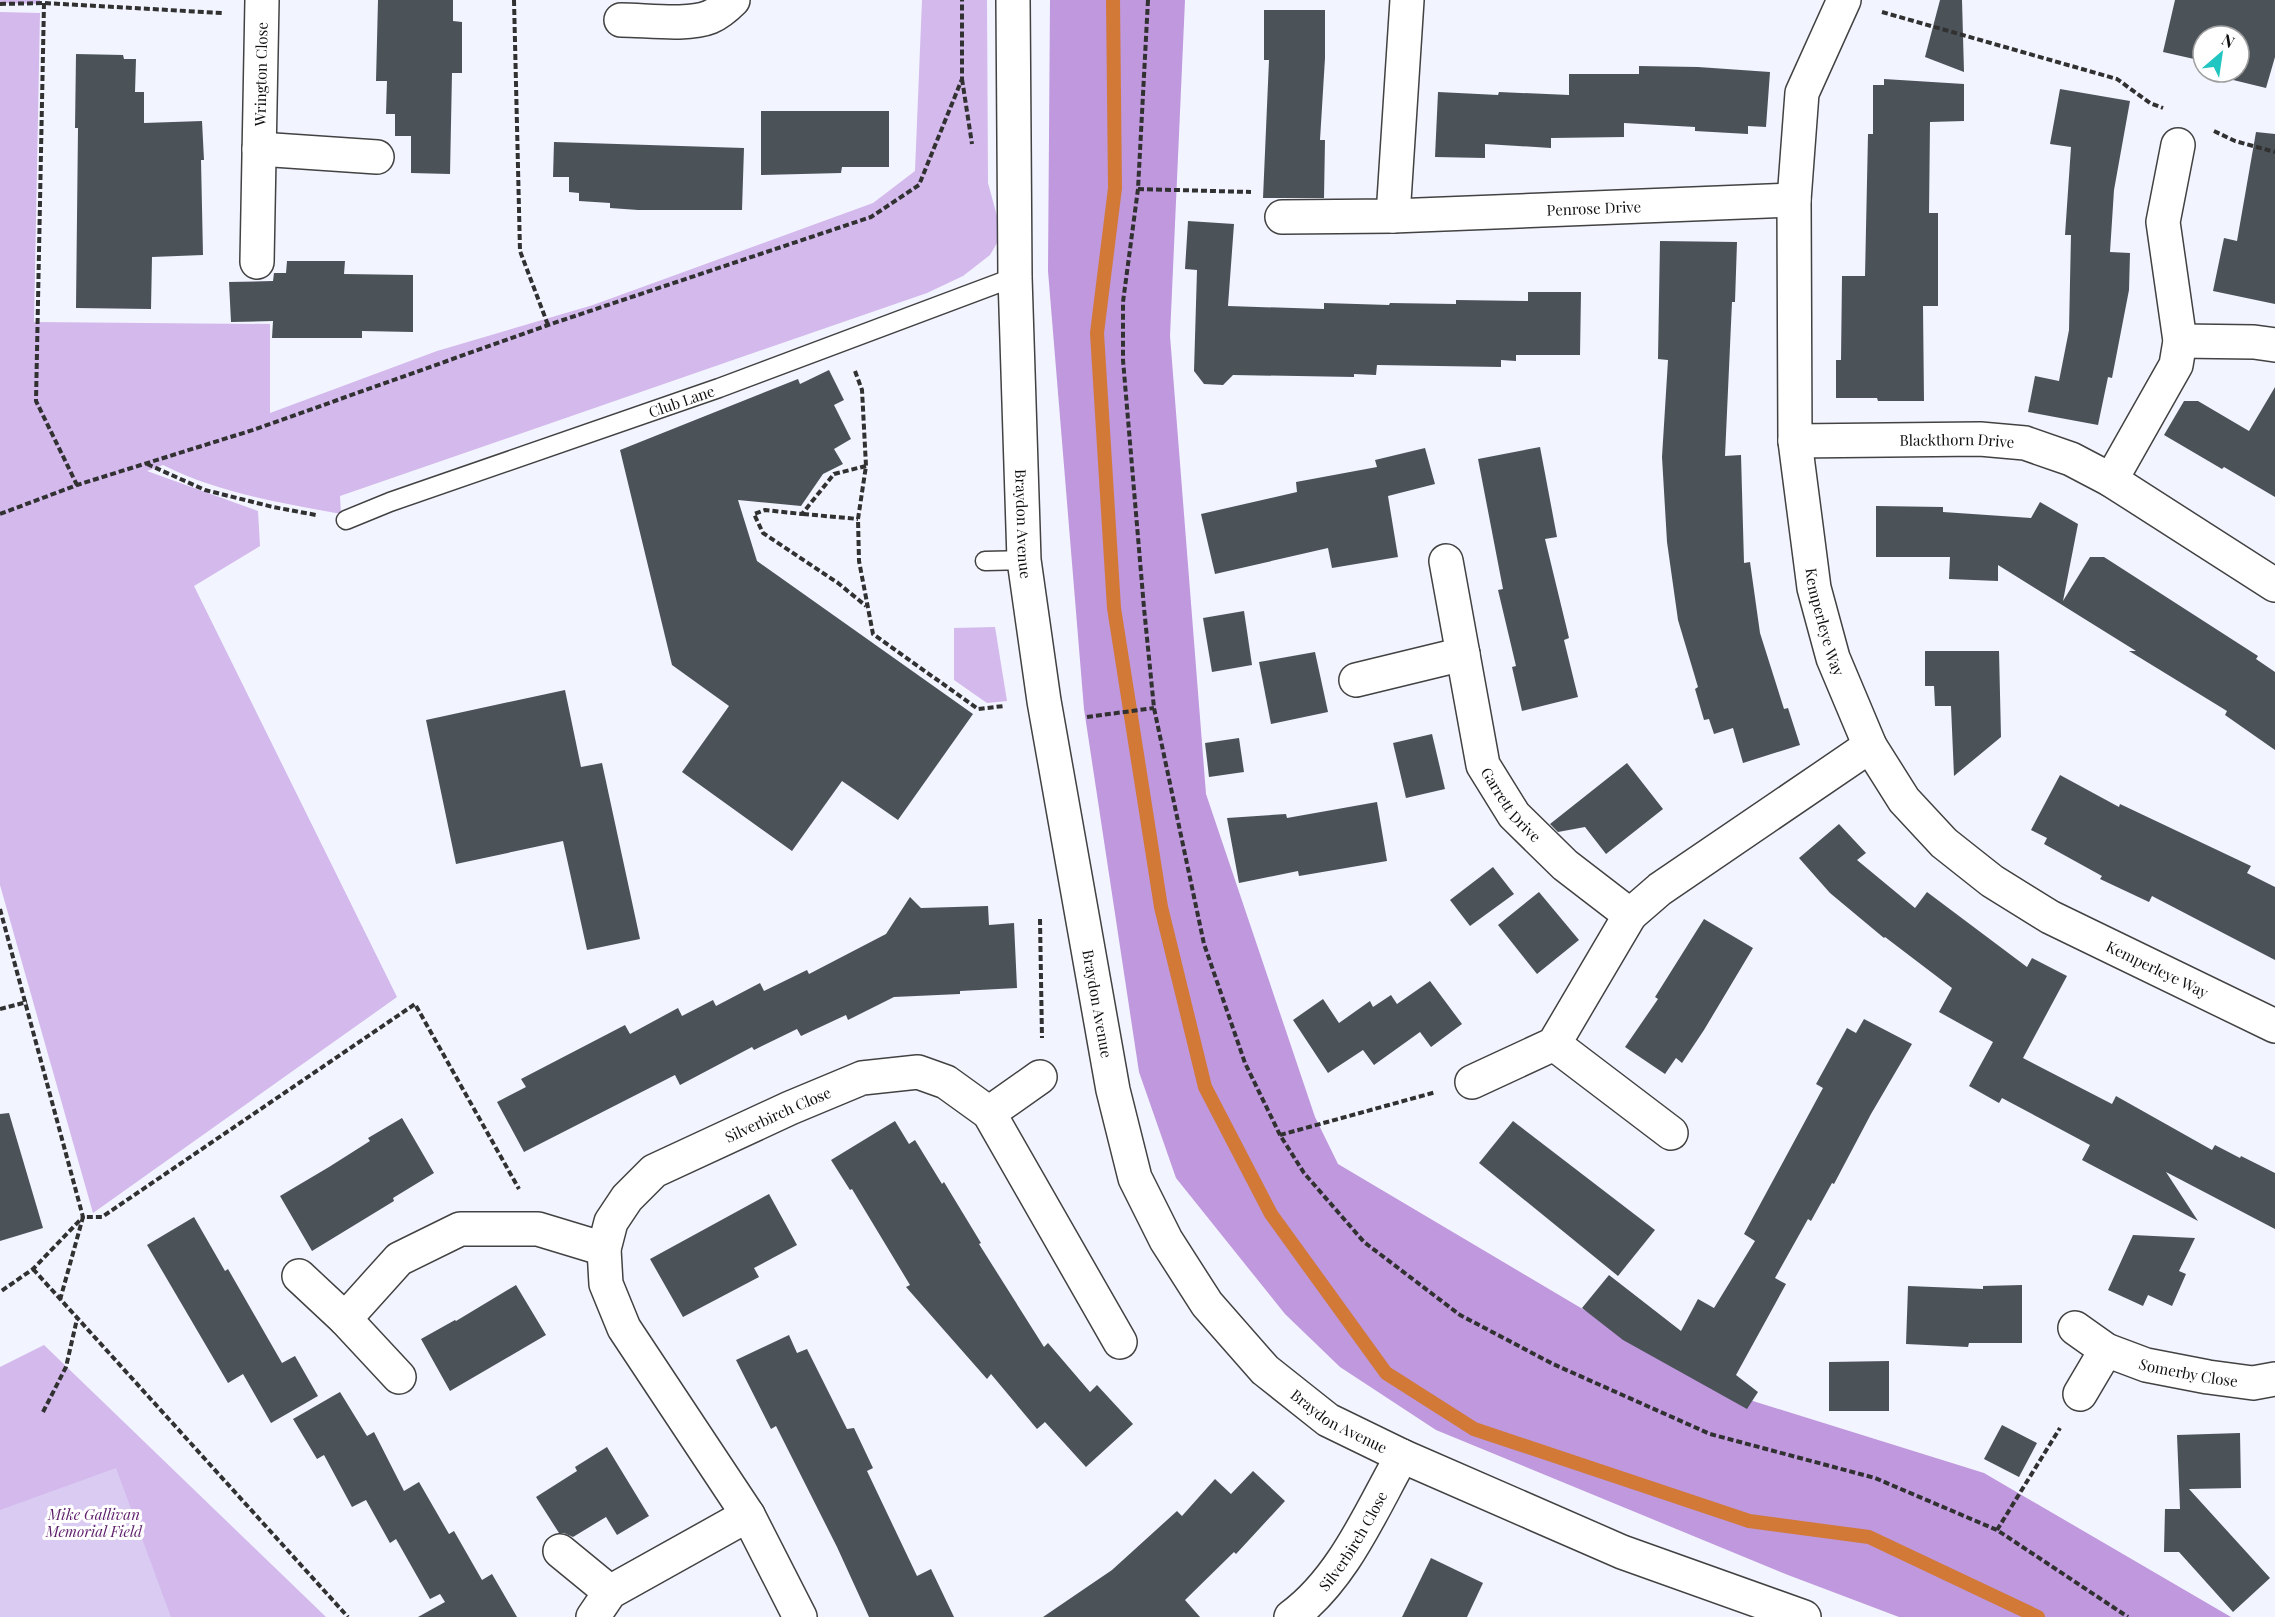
<svg xmlns="http://www.w3.org/2000/svg" width="2275" height="1617" font-family="'Playfair Display',serif">
	<style>
		.green { fill: #d3b9ec }
		.forest { fill: #bf98dd }
		.pitch { fill: #dacbf2 }
		.lines { fill: none; stroke-linecap: round; stroke-linejoin: round }
		.stream { stroke: #d27938; stroke-width: 14 }
		.building { fill: #4b5359 }
		.service-casing { stroke: #424242; stroke-width: 21 }
		.minor-casing { stroke: #424242; stroke-width: 36 }
		.path { stroke: #313131; stroke-width: 4; stroke-dasharray: 6 3; stroke-linecap: butt }
		.service { stroke: #fff; stroke-width: 18 }
		.minor { stroke: #fff; stroke-width: 33 }
		.labels { text-anchor: middle; dominant-baseline: central; stroke-width: 6; stroke-linejoin: round; paint-order: stroke }
		.street-label { font-size: 15px; fill: #0f0f0f; stroke: #fff }
		.park-label { font-size: 15px; font-style: italic; fill: #5c1c6a; stroke: #fff }
	</style>
	<rect width="100%" height="100%" fill="#f2f4ff"/>
	<g class="green">
		<polygon points="0,0 40,0 40,4 0,3"/>
		<path d="M 922,0 L 987,0 L 988,183 L 997,216 L 1000,238 L 990,255 L 963,276 L 927,293 L 340,496 L 341,514 C 282,503 218,493 163,465 L 147,471 L 258,511 L 260,546 L 194,586 L 397,997 L 93,1213 L 0,885 L 0,12 L 40,13 L 34,322 L 270,324 L 270,413 L 437,351 L 593,305 L 873,203 L 915,171 Z"/>
		<polygon points="995,627 1007,701 987,703 954,680 954,628"/>
		<polygon points="44,1345 326,1617 0,1617 0,1367"/>
	</g>
	<polygon class="forest" points="1050,0 1185,0 1170,336 1206,794 1315,1117 1338,1164 1721,1391 1984,1473 2231,1617 1899,1617 1788,1575 1436,1430 1340,1367 1285,1314 1176,1178 1139,1072 1084,709 1048,271"/>
	<polygon class="pitch" points="116,1468 171,1617 0,1617 0,1510"/>
	<g class="lines">
		<polyline class="stream" points="1113,0 1115,188 1097,333 1114,608 1161,907 1205,1087 1271,1214 1386,1373 1474,1429 1749,1521 1869,1537 2038,1617"/>
	</g>
	<g class="building">
		<polygon points="378,0 453,0 453,21 462,22 462,73 452,73 450,174 411,173 411,136 395,136 395,114 386,114 387,81 376,81"/>
		<polygon points="1940,0 1962,0 1964,72 1925,57"/>
		<polygon points="2175,0 2275,0 2275,57 2266,88 2225,78 2226,72 2239,72 2239,36 2203,36 2203,61 2163,52"/>
		<polygon points="1264,10 1325,10 1325,58 1320,140 1325,140 1324,198 1263,198 1269,60 1264,60"/>
		<polygon points="76,54 123,55 124,59 136,59 135,92 144,92 144,123 202,121 204,160 201,160 203,255 152,257 151,309 76,308 78,128 75,128"/>
		<polygon points="1639,66 1698,67 1770,72 1766,127 1748,126 1748,134 1695,131 1695,127 1624,123 1624,137 1551,138 1551,148 1485,144 1485,158 1435,157 1438,92 1498,95 1499,92 1569,95 1569,74 1639,74"/>
		<polygon points="1884,79 1964,84 1964,121 1930,122 1929,213 1938,213 1938,306 1923,306 1924,401 1878,401 1877,398 1836,398 1836,360 1841,360 1842,276 1865,276 1868,134 1873,134 1873,85 1884,85"/>
		<polygon points="2060,89 2130,101 2114,190 2110,252 2130,253 2129,290 2112,378 2108,377 2098,425 2028,412 2035,376 2059,381 2069,330 2071,235 2065,235 2071,147 2050,144"/>
		<polygon points="761,111 889,111 889,167 842,167 841,173 761,175"/>
		<polygon points="2256,132 2275,134 2275,304 2213,291 2224,238 2237,241"/>
		<polygon points="554,142 744,148 742,210 638,210 610,208 610,203 579,201 579,193 569,192 569,177 553,177"/>
		<polygon points="1188,221 1234,224 1228,306 1324,309 1324,303 1389,305 1390,303 1456,304 1456,300 1528,301 1528,292 1581,292 1580,355 1516,355 1516,361 1501,360 1501,367 1377,365 1376,375 1354,374 1354,377 1233,375 1223,385 1204,384 1194,371 1197,270 1185,269"/>
		<polygon points="1660,241 1737,242 1735,302 1732,302 1725,456 1741,455 1744,563 1750,562 1760,633 1784,709 1788,708 1800,745 1743,763 1733,728 1714,734 1709,719 1704,720 1695,689 1698,687 1678,620 1667,542 1662,457 1668,360 1658,359"/>
		<polygon points="287,261 345,261 344,274 413,275 413,332 362,331 362,338 272,338 273,321 231,322 229,282 273,281 274,273 286,273"/>
		<polygon points="829,370 844,400 834,405 851,439 834,449 843,464 823,474 801,506 738,500 757,561 973,714 898,820 842,781 792,851 682,772 729,706 672,665 620,450 798,379 800,384"/>
		<polygon points="2275,387 2275,497 2224,467 2222,469 2164,435 2184,401 2198,401 2249,431"/>
		<polygon points="1540,447 1557,537 1545,539 1569,638 1564,640 1578,697 1522,711 1512,667 1516,666 1498,590 1503,589 1478,459"/>
		<polygon points="1425,448 1435,484 1388,496 1398,557 1332,568 1328,548 1215,574 1201,514 1297,492 1296,482 1377,467 1375,460"/>
		<polygon points="2040,502 2078,524 2063,601 2090,557 2104,557 2258,656 2256,659 2275,672 2275,750 2225,715 2227,711 2129,651 2136,651 1998,565 1998,581 1949,579 1950,557 1876,557 1876,506 1943,507 1943,512 2031,518"/>
		<polygon points="1244,611 1252,665 1212,672 1203,618"/>
		<polygon points="1925,651 1999,651 2001,737 1954,776 1951,706 1935,706 1934,686 1925,686"/>
		<polygon points="1315,652 1328,712 1271,724 1259,662"/>
		<polygon points="565,690 581,767 602,763 640,939 587,950 563,841 456,864 426,720"/>
		<polygon points="1432,734 1445,789 1406,798 1393,743"/>
		<polygon points="1239,738 1244,772 1209,777 1205,743"/>
		<polygon points="1627,763 1663,809 1606,854 1585,827 1558,832 1550,824"/>
		<polygon points="2060,775 2119,807 2120,804 2251,866 2247,873 2275,887 2275,960 2152,896 2149,902 2100,879 2102,876 2044,844 2047,838 2031,830"/>
		<polygon points="1377,802 1387,861 1299,876 1298,871 1239,883 1227,818 1286,814 1287,818"/>
		<polygon points="1839,824 1866,853 1857,860 1915,908 1927,892 2027,967 2032,958 2067,976 2023,1058 2112,1104 2116,1096 2212,1150 2215,1145 2240,1158 2241,1156 2275,1173 2275,1229 2166,1172 2198,1221 2082,1160 2090,1145 2002,1098 1999,1103 1969,1086 1993,1042 1939,1012 1952,988 1885,937 1884,938 1830,893 1799,858"/>
		<polygon points="1493,867 1514,894 1470,926 1450,900"/>
		<polygon points="1539,892 1579,940 1537,974 1498,925"/>
		<polygon points="910,897 921,908 988,906 989,925 1014,923 1017,988 960,991 960,994 894,997 848,1020 846,1015 801,1036 797,1029 754,1050 752,1047 680,1085 675,1075 524,1152 497,1102 526,1087 521,1079 625,1025 630,1034 678,1008 682,1016 713,1000 716,1006 760,983 764,991 807,970 809,974 886,934"/>
		<polygon points="1704,919 1753,948 1704,1030 1682,1063 1676,1058 1665,1074 1625,1047 1658,999 1655,997"/>
		<polygon points="1430,981 1462,1024 1431,1047 1420,1032 1374,1065 1363,1050 1328,1073 1293,1020 1323,999 1339,1023 1370,1001 1373,1007 1391,995 1397,1004"/>
		<polygon points="1864,1019 1912,1044 1871,1114 1834,1184 1832,1183 1811,1221 1808,1219 1775,1278 1786,1284 1736,1375 1758,1392 1747,1409 1623,1340 1582,1308 1609,1275 1681,1331 1698,1299 1714,1308 1755,1241 1744,1234 1823,1088 1816,1084 1847,1028 1856,1033"/>
		<polygon points="9,1113 43,1228 0,1241 0,1114"/>
		<polygon points="402,1118 434,1173 393,1198 394,1201 312,1251 280,1196 329,1167 370,1141 368,1138"/>
		<polygon points="895,1121 909,1144 915,1140 942,1184 944,1182 981,1243 979,1244 1044,1347 1048,1343 1090,1392 1097,1385 1133,1424 1086,1467 1045,1422 1037,1429 991,1374 987,1379 906,1287 910,1285 852,1189 850,1190 831,1160"/>
		<polygon points="1513,1121 1655,1230 1618,1276 1479,1163"/>
		<polygon points="769,1194 797,1245 754,1268 759,1277 683,1317 650,1259"/>
		<polygon points="194,1217 225,1271 228,1269 282,1363 295,1356 318,1396 271,1423 243,1374 228,1383 147,1245"/>
		<polygon points="2133,1235 2195,1238 2179,1271 2186,1274 2172,1306 2148,1295 2143,1306 2108,1290"/>
		<polygon points="516,1285 546,1335 450,1391 421,1339 455,1320 456,1321"/>
		<polygon points="2022,1285 2022,1343 1969,1343 1968,1347 1906,1344 1908,1286 1983,1289 1983,1286"/>
		<polygon points="789,1335 797,1353 807,1349 847,1429 854,1428 873,1468 867,1471 917,1576 931,1569 954,1617 869,1617 837,1547 776,1426 771,1429 736,1360"/>
		<polygon points="1889,1361 1889,1411 1829,1411 1829,1362"/>
		<polygon points="340,1392 367,1436 374,1432 404,1491 419,1482 449,1534 454,1531 482,1580 492,1574 517,1617 418,1617 445,1602 440,1594 430,1599 396,1539 390,1543 366,1500 352,1507 324,1455 317,1459 293,1419"/>
		<polygon points="2002,1425 2037,1443 2019,1477 1984,1459"/>
		<polygon points="2240,1433 2241,1488 2189,1489 2270,1578 2233,1612 2179,1552 2164,1552 2165,1509 2180,1509 2177,1435"/>
		<polygon points="607,1447 649,1516 617,1535 606,1517 573,1537 564,1533 559,1533 536,1497 577,1471 575,1467"/>
		<polygon points="1253,1471 1285,1501 1236,1554 1234,1552 1185,1600 1200,1617 1043,1617 1112,1570 1177,1511 1182,1516 1215,1479 1231,1494"/>
		<polygon points="1431,1558 1483,1583 1467,1617 1402,1617"/>
	</g>
	<g class="lines">
		<defs>
			<g id="service">
				<path id="s1" d="M 346,520 L 390,502 L 719,388 L 1015,277"/>
				<polyline points="985,561 1024,560"/>
			</g>
			<g id="minor">
				<path id="s2" d="M 1013,0 L 1015,277 L 1024,560 L 1044,701 L 1113,1090 L 1135,1178 L 1166,1240 L 1207,1304 L 1265,1370 L 1328,1420 L 1402,1456 L 1622,1552 L 1804,1617"/>
				<path id="s3" d="M 1844,0 L 1802,93 L 1794,200 L 1795,441 L 1814,588 L 1833,658 L 1870,746 L 1904,800 L 1944,843 L 1992,881 L 2050,917 L 2275,1026"/>
				<path d="M 621,20 C 646,20 688,26 710,17 C 719,13 726,7 733,0"/>
				<polyline points="259,149 377,157"/>
				<polyline points="1393,216 1407,0"/>
				<path id="s4" d="M 1282,217 L 1393,216 L 1794,200"/>
				<path id="s5" d="M 257,262 L 262,0"/>
				<polyline points="2180,341 2254,342 2275,345"/>
				<path id="s6" d="M 1795,441 L 1980,439 L 2025,443 L 2071,459 L 2111,480 L 2275,585"/>
				<polyline points="2111,480 2176,365 2180,341 2163,222 2178,145"/>
				<path id="s7" d="M 1446,561 L 1483,765 L 1514,815 L 1565,865 L 1630,915 L 1660,889 L 1870,746"/>
				<polyline points="1356,680 1463,654"/>
				<polyline points="1554,1044 1671,1133"/>
				<polyline points="1472,1082 1554,1044 1630,915"/>
				<polyline points="989,1113 1040,1077"/>
				<polyline points="299,1276 345,1319 399,1377"/>
				<polyline points="345,1319 399,1259 460,1229 538,1229 604,1249"/>
				<path id="s8" d="M 2075,1328 L 2106,1350 L 2146,1365 L 2208,1377 L 2253,1383 L 2275,1379"/>
				<polyline points="2080,1394 2106,1350"/>
				<path id="s9" d="M 748,1515 L 624,1328 L 606,1284 L 604,1249 L 611,1222 L 627,1198 L 654,1171 L 790,1108 L 862,1078 L 918,1072 L 946,1082 L 989,1113 L 1120,1342"/>
				<polyline points="560,1551 610,1592"/>
				<polyline points="593,1617 610,1592 748,1515 800,1617"/>
				<path id="s10" d="M 1291,1617 C 1343,1579 1371,1511 1402,1456"/>
			</g>
		</defs>
		<use href="#service" class="service-casing"/>
		<use href="#minor" class="minor-casing"/>
		<g class="path">
			<polyline points="514,0 520,251 548,325"/>
			<polyline points="1148,0 1138,189 1123,302 1123,360 1144,608 1154,708 1204,944 1245,1063 1280,1135 1304,1173 1364,1242 1460,1315 1553,1364 1710,1434 1875,1478 1997,1530 2128,1617"/>
			<polyline points="44,3 36,401 77,485"/>
			<polyline points="0,4 44,3 222,13"/>
			<polyline points="1882,12 2117,79 2150,103 2163,108"/>
			<polyline points="962,79 972,144"/>
			<polyline points="2214,131 2235,141 2275,152"/>
			<polyline points="1138,189 1251,192"/>
			<polyline points="855,371 862,390 866,466 858,519 859,561 873,634 978,709 1004,706"/>
			<polyline points="147,464 205,490 273,507 316,515"/>
			<polyline points="866,466 834,474 802,514 765,510 754,514 763,533 838,583 866,606"/>
			<polyline points="0,514 77,485 256,429 548,325 871,217 919,185 962,79 962,0"/>
			<polyline points="803,514 858,519"/>
			<polyline points="1087,717 1154,708"/>
			<polyline points="0,909 83,1217 33,1269 0,1292"/>
			<polyline points="1040,919 1042,1038"/>
			<polyline points="0,1009 27,1002"/>
			<polyline points="1280,1135 1436,1092"/>
			<polyline points="33,1269 348,1617"/>
			<polyline points="60,1300 83,1217 102,1217 415,1004 519,1189"/>
			<polyline points="43,1412 66,1367 77,1319"/>
			<polyline points="1997,1530 2060,1428"/>
		</g>
		<use href="#service" class="service"/>
		<use href="#minor" class="minor"/>
	</g>
	<g class="labels">
		<g class="street-label">
			<text stroke="none"><textPath href="#s5" startOffset="188">Wrington Close</textPath></text>
			<text stroke="none"><textPath href="#s4" startOffset="312">Penrose Drive</textPath></text>
			<text stroke="none"><textPath href="#s1" startOffset="356">Club Lane</textPath></text>
			<text stroke="none"><textPath href="#s6" startOffset="162">Blackthorn Drive</textPath></text>
			<text stroke="none"><textPath href="#s2" startOffset="524">Braydon Avenue</textPath></text>
			<text stroke="none"><textPath href="#s3" startOffset="634">Kemperleye Way</textPath></text>
			<text stroke="none"><textPath href="#s7" startOffset="256">Garrett Drive</textPath></text>
			<text stroke="none"><textPath href="#s3" startOffset="1138">Kemperleye Way</textPath></text>
			<text stroke="none"><textPath href="#s2" startOffset="1010">Braydon Avenue</textPath></text>
			<text stroke="none"><textPath href="#s9" startOffset="538">Silverbirch Close</textPath></text>
			<text stroke="none"><textPath href="#s8" startOffset="124">Somerby Close</textPath></text>
			<text stroke="none"><textPath href="#s2" startOffset="1512">Braydon Avenue</textPath></text>
			<text stroke="none"><textPath href="#s10" startOffset="99">Silverbirch Close</textPath></text>
		</g>
		<g class="park-label">
			<text x="94" y="1514">Mike Gallivan<tspan x="94" dy="17">Memorial Field</tspan></text>
		</g>
	</g>
	<g transform="translate(2221 54) rotate(29)"><circle r="28" fill="#ffffff" stroke="#9f9f9f" stroke-width="1.5"/>
	<path d="M0-4.5L10 22L0 15L-10 22Z" fill="#21c5c1"/>
	<text y="-9" font-size="16" font-weight="bold" text-anchor="middle" fill="#0f0f0f">N</text>
	</g>
</svg>
